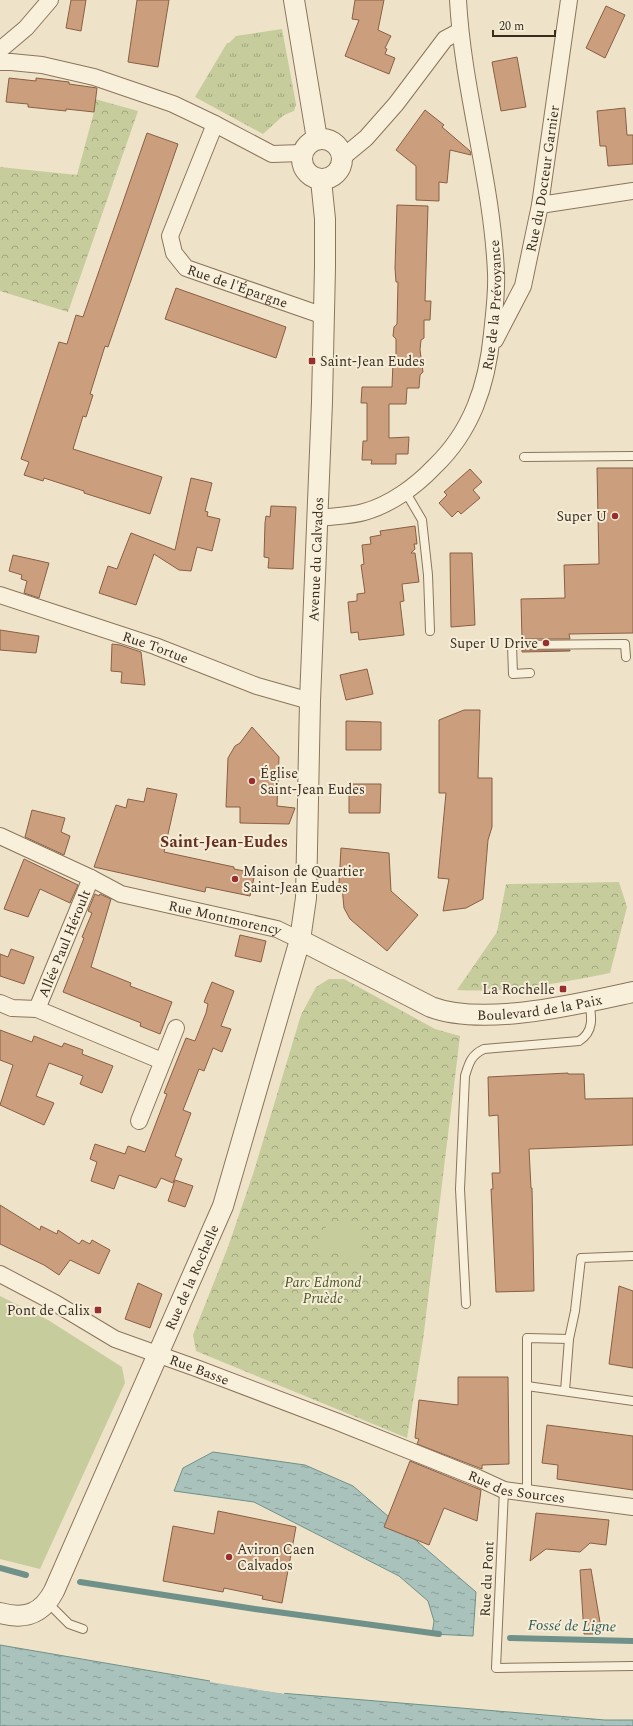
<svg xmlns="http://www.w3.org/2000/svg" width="633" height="1726" viewBox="0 0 633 1726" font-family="Spectral,serif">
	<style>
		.grass { fill: url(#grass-tufts) }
		.forest { fill: url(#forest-crowns) }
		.pitch { fill: #c6cc9b }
		.water { fill: url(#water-ripples); stroke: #6f9189 }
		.pier { fill: #eee3c8 }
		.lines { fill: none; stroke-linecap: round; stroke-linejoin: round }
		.stream { stroke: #6f9189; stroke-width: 6 }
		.building { fill: #cb9f7e; stroke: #895f43 }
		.service-casing { stroke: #8a755d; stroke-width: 10 }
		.minor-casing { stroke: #8a755d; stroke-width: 18 }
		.tertiary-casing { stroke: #8a755d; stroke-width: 22 }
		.service { stroke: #f9f0db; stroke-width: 8 }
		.minor { stroke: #f9f0db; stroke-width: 16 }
		.tertiary { stroke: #f9f0db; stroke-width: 20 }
		.poi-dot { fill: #982e2e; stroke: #f5edd7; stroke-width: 1.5 }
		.labels { text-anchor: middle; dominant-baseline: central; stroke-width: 4; stroke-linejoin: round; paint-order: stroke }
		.street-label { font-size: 14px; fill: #3a2d20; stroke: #f5edd7 }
		.poi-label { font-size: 14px; fill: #3a2d20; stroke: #f5edd7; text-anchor: start }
		.park-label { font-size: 14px; font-style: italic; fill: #4a5627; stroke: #f5edd7 }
		.water-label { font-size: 15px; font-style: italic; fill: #305a57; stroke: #f5edd7 }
		.quarter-label { font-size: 16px; font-weight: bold; fill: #662f20; stroke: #f5edd7 }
	</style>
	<defs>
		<pattern id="grass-tufts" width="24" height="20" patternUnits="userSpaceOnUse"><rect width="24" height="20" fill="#c6cc9b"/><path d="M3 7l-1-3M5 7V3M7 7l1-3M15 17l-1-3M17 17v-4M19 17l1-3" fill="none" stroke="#a2a67e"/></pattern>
		<pattern id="forest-crowns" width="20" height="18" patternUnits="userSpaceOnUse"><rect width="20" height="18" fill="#c6cc9b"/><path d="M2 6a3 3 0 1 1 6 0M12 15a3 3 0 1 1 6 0" fill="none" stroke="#a2a67e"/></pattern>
		<pattern id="water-ripples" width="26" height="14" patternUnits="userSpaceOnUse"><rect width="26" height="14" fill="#a9c2bb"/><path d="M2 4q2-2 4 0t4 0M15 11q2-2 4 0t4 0" fill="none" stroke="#8b9e98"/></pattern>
	</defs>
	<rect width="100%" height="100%" fill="#eee3c8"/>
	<polygon class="grass" points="282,29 296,104 294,111 284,115 263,134 195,97 227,43 229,43 236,36"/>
	<g class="forest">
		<polygon points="95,99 138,111 68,312 0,291 0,167 77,175 94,112"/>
		<path d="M619,882L627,907L610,973C560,983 508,993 457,990L497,932L506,884Z"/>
		<polygon points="329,979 344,979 435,1029 460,1036 423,1340 407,1438 196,1351 193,1335 228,1247 254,1171 301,1015 316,987"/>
	</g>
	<g class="pitch">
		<polygon points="328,1220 367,1232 358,1259 319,1247"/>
		<polygon points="0,1296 48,1320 122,1367 125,1383 40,1569 0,1559"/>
	</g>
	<g class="water">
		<polygon points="213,1452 305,1465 353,1486 476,1592 473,1636 432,1634 434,1621 428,1601 399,1576 254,1502 174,1491 183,1468"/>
		<polygon points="0,1645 280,1693 605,1720 633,1720 633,1726 0,1726"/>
	</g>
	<polygon class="pier" points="210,1679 285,1691 284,1694 210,1682"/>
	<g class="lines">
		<g class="stream">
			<polyline points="0,1568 26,1575"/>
			<polyline points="80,1582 255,1609 439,1634"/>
			<polyline points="510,1638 633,1641"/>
		</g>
	</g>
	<g class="building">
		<polygon points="71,0 86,0 81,31 66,28"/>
		<polygon points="137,0 169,0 158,67 128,62"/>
		<polygon points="355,0 384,0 378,30 391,36 385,48 387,49 385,54 395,58 389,74 345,56 359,20 352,19"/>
		<polygon points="606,6 625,15 605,58 586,48"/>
		<polygon points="517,57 526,107 501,111 492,62"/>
		<polygon points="9,78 36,81 36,78 69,82 69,84 97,88 94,112 66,109 66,111 28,107 28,104 6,102"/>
		<polygon points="625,108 627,135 633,135 633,164 608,166 606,146 600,146 597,111"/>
		<polygon points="425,110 444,125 442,127 470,151 471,155 450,150 447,183 439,182 439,201 416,200 416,166 396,150"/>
		<polygon points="147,133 178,144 108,347 105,346 90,394 93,395 86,417 83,416 73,449 162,477 150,514 84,493 84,491 44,478 43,481 24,475 29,462 21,459 59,342 67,344 76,315 83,317"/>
		<polygon points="397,205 428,206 425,301 431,301 430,320 424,320 424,338 421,340 420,350 423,372 420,375 419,388 407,388 406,404 389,404 389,438 409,437 408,454 396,454 396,464 371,464 372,460 362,460 363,441 367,441 367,403 361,403 362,387 392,387 393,362 396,359 396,339 393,336 394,327 397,324 398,282 396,282 395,268"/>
		<polygon points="176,288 286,327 276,358 165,319"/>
		<polygon points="597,468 633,468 633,633 569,634 570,639 522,639 521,599 565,598 564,565 599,564"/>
		<polygon points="470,469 482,482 473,490 480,498 461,514 458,511 452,517 439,503 447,495 444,492"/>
		<polygon points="191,478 212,483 205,511 208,512 207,516 220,519 212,551 197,547 191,571 179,570 154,554 136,605 99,593 108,566 117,569 131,533 175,550"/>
		<polygon points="271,506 296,507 293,569 268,568 269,558 264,557 265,523 266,516 270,517"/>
		<polygon points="415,526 417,544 414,544 415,549 411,553 415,553 419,582 402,584 404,601 400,602 404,635 359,640 358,632 351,633 348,602 357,601 357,594 365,593 361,565 364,564 362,545 371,544 370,537 381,535 380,531"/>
		<polygon points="450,553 472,553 475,625 451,627"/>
		<polygon points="13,555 49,563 39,598 24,593 27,581 21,579 22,575 9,571"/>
		<polygon points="0,630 39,636 36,653 0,650"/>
		<polygon points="112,644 120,645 141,652 145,685 121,683 122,672 111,671"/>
		<polygon points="522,650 570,650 570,651 522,652"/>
		<polygon points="367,669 373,694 346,700 340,675"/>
		<polygon points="464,710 480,710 478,778 492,778 492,827 488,840 483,899 466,908 443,911 449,879 438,878 446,793 439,793 439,720"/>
		<polygon points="346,721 381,722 381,750 346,750"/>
		<polygon points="252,727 279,757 277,806 295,808 289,824 240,823 240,807 226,807 228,758 235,746 240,743"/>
		<polygon points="349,784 381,784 380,813 349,813"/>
		<polygon points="147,788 177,794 164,852 234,867 234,869 255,873 250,896 206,887 205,892 94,867 116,805 126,808 128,799 144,802"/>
		<polygon points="32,810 65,818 61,832 70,836 64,855 25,837"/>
		<polygon points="341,848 389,853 391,891 418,915 387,951 350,919 344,908 342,887 339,883"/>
		<polygon points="24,859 78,885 70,903 40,889 28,917 4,909"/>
		<polygon points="95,894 99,896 100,894 111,899 91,967 131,983 130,986 172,1002 160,1034 140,1026 141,1023 63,992 84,938 82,937 92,913 88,911"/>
		<polygon points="240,935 266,941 261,962 235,956"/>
		<polygon points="11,949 34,957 24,984 0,976 0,954 8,957"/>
		<polygon points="212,982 234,991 221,1026 231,1029 222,1052 213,1048 204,1071 199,1069 183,1110 191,1113 175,1156 182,1159 173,1183 161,1178 156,1188 119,1175 114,1189 91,1181 97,1162 90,1159 95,1144 125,1154 128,1146 145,1152 167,1094 164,1093 186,1038 195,1041 206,1013 208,1004 204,1002"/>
		<polygon points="0,1030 32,1042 34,1036 62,1047 64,1043 83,1050 82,1054 113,1066 102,1093 80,1084 83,1076 49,1063 36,1096 54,1103 44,1125 0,1105 13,1065 0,1060"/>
		<polygon points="568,1073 568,1074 584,1074 585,1099 633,1098 633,1145 529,1149 531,1188 532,1188 534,1291 496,1292 491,1189 493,1189 492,1173 500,1173 498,1115 489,1116 488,1077"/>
		<polygon points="175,1180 193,1186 185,1207 168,1201"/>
		<polygon points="0,1205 40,1230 41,1226 57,1234 58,1230 79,1244 82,1240 90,1244 92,1240 110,1250 99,1274 70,1260 59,1275 44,1265 0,1244"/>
		<polygon points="138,1283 162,1294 150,1328 125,1319"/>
		<polygon points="619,1286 633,1291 633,1368 609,1364"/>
		<polygon points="458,1377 508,1377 509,1464 482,1465 482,1469 417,1444 419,1439 415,1438 419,1400 458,1405"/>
		<polygon points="547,1425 633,1436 633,1490 557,1479 558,1465 542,1463"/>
		<polygon points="410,1461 481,1490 477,1521 444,1508 429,1545 384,1527"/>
		<polygon points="218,1511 296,1527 282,1603 262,1599 263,1596 224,1588 223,1592 163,1581 173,1526 214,1534"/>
		<polygon points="536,1513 609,1520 606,1545 590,1543 580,1552 546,1549 530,1561"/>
		<polygon points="591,1569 602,1634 584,1634 580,1570"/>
	</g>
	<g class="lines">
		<g class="service-casing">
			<g id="service">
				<polyline points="524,457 633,456"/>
				<polyline points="405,491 422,520 428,575 430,631"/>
				<polyline points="530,673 513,674 512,645 625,644 626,657"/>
				<path d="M466,1304L460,1189L465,1076C469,1063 471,1055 484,1049L579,1041C594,1032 592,1017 589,1002"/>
				<polyline points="527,1386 633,1401"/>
				<polyline points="565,1391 569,1339"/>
				<polyline points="504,1490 496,1668 633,1666"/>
				<polyline points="527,1493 527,1338 569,1339 575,1311 581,1258 633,1256"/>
				<polyline points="48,1603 69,1624 83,1629"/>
			</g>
		</g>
		<g class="minor-casing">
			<g id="minor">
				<polyline points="0,50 26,28 50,0"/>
				<polyline points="0,62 11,62 42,65 94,77 173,104 215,124 272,154 302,153"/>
				<path id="s1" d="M215,124L170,236L174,253L186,268L324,316"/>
				<polyline points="343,157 366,138 396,104 445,39 460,31"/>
				<polyline points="540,205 633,191"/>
				<path id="s2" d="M495,340L523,286L540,205L569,0"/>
				<path id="s3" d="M318,518C333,516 350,516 364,512C390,505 416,486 434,467C472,431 487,385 492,334C494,314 497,293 496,273C492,180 463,92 458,0"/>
				<path id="s4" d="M0,595L155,646L257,686L310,701"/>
				<path id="s5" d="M0,836L91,878L121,894L277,929L300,940"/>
				<polyline points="0,1003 12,1008 37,1009 162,1061"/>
				<path id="s6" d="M37,1009L91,878"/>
				<polyline points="139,1121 176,1028"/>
				<path id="s7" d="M0,1274L55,1303L115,1339L196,1368L338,1422L478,1478L504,1490L633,1507"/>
			</g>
		</g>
		<g class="tertiary-casing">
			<g id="tertiary">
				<polyline points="294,0 317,139"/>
				<circle cx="322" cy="159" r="20"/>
				<path id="s8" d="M300,940L431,1007C484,1027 578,1004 633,992"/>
				<path id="s9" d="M0,1613C25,1620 42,1614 54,1591L223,1206L300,940L306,898L310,701L322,402L325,267V219L321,180"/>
			</g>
		</g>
		<use href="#service" class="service"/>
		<use href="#minor" class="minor"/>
		<use href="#tertiary" class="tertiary"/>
	</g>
	<g class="poi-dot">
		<rect x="308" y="357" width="8" height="8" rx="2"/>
		<circle cx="615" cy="516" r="4"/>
		<circle cx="546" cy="643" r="4"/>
		<circle cx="252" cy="781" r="4"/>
		<circle cx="235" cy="879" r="4"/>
		<rect x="559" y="985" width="8" height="8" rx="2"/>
		<rect x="94" y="1306" width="8" height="8" rx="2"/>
		<circle cx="229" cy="1557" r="4"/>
	</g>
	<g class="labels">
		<g class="street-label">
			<text stroke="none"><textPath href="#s2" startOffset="170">Rue du Docteur Garnier</textPath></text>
			<text stroke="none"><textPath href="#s1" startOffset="212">Rue de l'Épargne</textPath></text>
			<text stroke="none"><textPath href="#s3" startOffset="308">Rue de la Prévoyance</textPath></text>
			<text stroke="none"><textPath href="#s9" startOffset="1143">Avenue du Calvados</textPath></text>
			<text stroke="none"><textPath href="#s4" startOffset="164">Rue Tortue</textPath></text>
			<text stroke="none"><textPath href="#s5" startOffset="241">Rue Montmorency</textPath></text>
			<text stroke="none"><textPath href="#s6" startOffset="71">Allée Paul Héroult</textPath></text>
			<text stroke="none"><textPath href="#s8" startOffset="257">Boulevard de la Paix</textPath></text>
			<text stroke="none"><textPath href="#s9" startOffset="407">Rue de la Rochelle</textPath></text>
			<text stroke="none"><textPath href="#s7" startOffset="222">Rue Basse</textPath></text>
			<text stroke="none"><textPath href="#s7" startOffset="561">Rue des Sources</textPath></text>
			<text transform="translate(487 1579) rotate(-87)">Rue du Pont</text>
		</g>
		<g class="poi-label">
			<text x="320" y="361">Saint-Jean Eudes</text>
			<text x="607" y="516" text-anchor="end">Super U</text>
			<text x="538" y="643" text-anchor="end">Super U Drive</text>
			<text x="260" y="773">Église<tspan x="260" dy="16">Saint-Jean Eudes</tspan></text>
			<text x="243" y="871">Maison de Quartier<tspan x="243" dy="16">Saint-Jean Eudes</tspan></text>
			<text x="555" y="989" text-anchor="end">La Rochelle</text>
			<text x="90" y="1310" text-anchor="end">Pont de Calix</text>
			<text x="237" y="1549">Aviron Caen<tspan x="237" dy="16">Calvados</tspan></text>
		</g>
		<g class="park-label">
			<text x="323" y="1282">Parc Edmond<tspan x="323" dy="16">Pruède</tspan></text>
		</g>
		<g class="water-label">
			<text transform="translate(572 1626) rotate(1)">Fossé de Ligne</text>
		</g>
		<g class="quarter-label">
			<text x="224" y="842">Saint-Jean-Eudes</text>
		</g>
	</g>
	<path d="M493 30v6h62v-6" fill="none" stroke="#3a2d20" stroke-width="2"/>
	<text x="499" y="30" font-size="12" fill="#3a2d20" stroke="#f5edd7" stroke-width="3" paint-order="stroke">20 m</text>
</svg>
